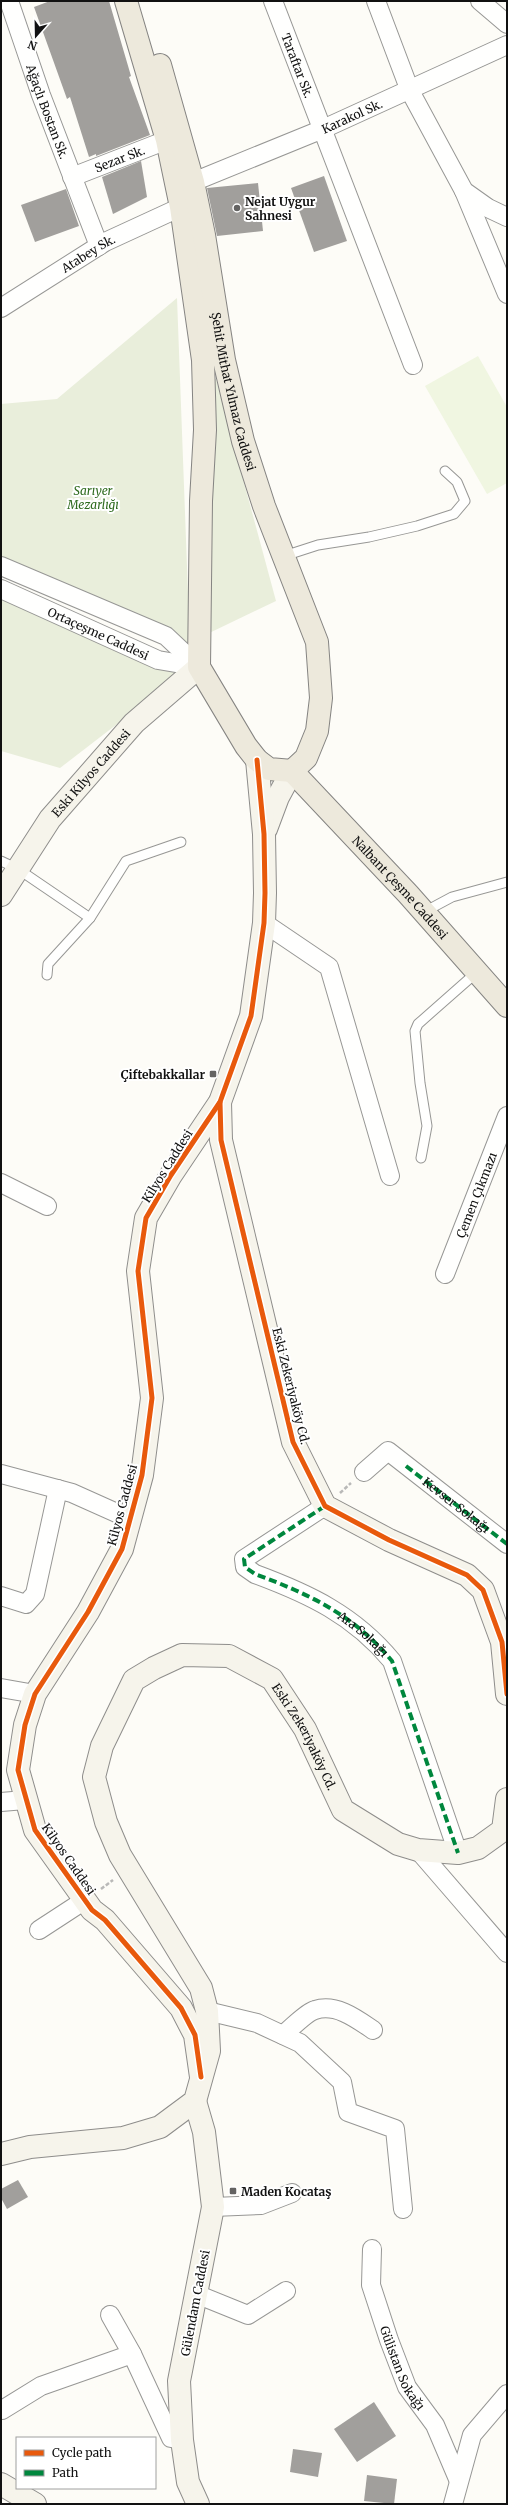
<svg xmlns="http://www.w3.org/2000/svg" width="508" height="2505" viewBox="0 0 508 2505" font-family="Merriweather,serif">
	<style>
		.cemetery { fill: #e9eedb }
		.pitch { fill: #f0f6e1 }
		.building { fill: #a19f9c }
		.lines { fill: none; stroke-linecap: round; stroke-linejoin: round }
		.lane-casing { stroke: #979795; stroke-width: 11 }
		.street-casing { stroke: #979795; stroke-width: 20 }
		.secondary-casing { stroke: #8e8d8b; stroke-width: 24 }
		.primary-casing { stroke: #858482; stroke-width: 24 }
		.path { stroke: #b9b9b8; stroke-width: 2.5; stroke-dasharray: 4 2; stroke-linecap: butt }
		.lane { stroke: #fffffe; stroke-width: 9 }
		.street { stroke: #fffffe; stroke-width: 18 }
		.secondary { stroke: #f6f4eb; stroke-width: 22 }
		.primary { stroke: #ede9dc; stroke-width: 22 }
		.quiet { stroke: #00873e; stroke-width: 4; stroke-dasharray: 8 4; stroke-linecap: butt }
		.cycleway-casing { stroke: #fff; stroke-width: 8 }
		.cycleway { stroke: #e8590c; stroke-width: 5 }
		.poi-dot { fill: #646362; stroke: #fff; stroke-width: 1.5 }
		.labels { text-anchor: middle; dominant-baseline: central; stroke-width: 4; stroke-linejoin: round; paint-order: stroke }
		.street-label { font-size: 12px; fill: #111; stroke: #fff }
		.poi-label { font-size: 12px; font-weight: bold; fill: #111; stroke: #fff; text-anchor: start }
		.park-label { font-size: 12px; font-style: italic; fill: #2f6b1f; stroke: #fff }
	</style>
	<rect width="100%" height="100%" fill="#fdfcf7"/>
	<g class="cemetery">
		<polygon points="177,298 190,647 1,559 1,404 57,399"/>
		<polygon points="198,378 216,379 276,601 203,636"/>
		<polygon points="1,596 186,671 60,768 1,751"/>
	</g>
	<polygon class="pitch" points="478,356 507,407 507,483 487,494 425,386"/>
	<g class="building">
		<polygon points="50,1 109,1 131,76 129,77 150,135 96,156 96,154 89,157 70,97 67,99 34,7"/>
		<polygon points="141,161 147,197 113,214 102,177"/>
		<polygon points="324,176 347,241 314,252 291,188"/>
		<polygon points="258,183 263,231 217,236 207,188"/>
		<polygon points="66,189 79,226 35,242 21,205"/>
		<polygon points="18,2180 28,2197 7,2209 1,2198 1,2189"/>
		<polygon points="374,2402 396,2436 357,2462 334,2429"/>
		<polygon points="293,2449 322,2453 318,2477 290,2472"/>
		<polygon points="367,2475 397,2479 394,2504 364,2501"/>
	</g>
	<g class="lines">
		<g class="lane-casing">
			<g id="lane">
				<polyline points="284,556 318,545 369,537 417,526 454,514 465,501 457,482 445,471"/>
				<polyline points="1,861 18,869 90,918"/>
				<polyline points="424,912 452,897 507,882"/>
				<polyline points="47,975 48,964 90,918 126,861 181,842"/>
				<polyline points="421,1158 427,1126 420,1083 415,1031 418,1024 477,972"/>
			</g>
		</g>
		<g class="street-casing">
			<g id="street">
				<path id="s1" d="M9,1L41,95L99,246"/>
				<path id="s2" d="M273,1L413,365"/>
				<polyline points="376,1 410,91 464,191 488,208 507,217"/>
				<polyline points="480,1 507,24"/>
				<path id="s3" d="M72,177L167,140"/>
				<path id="s4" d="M193,182L323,129L507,45"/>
				<polyline points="464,191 507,294"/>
				<path id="s5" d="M1,308L105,242L181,207"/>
				<polyline points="1,566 166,636 199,667"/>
				<path id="s6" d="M1,589L158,660L199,667"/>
				<polyline points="264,923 329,967 390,1176"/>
				<polyline points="1,1183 47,1206"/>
				<path id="s7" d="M445,1274L507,1116"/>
				<path id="s8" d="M364,1472L388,1451L507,1544"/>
				<polyline points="1,1474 72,1493 130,1519"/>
				<path d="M325,1506L244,1559L245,1567L255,1574C309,1594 354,1615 392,1661L458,1853"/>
				<polyline points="1,1596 26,1604 35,1594 58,1489"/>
				<polyline points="1,1688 35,1694"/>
				<polyline points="1,1802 25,1800"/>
				<polyline points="418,1850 507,1953"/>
				<polyline points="39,1930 85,1900"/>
				<polyline points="207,2011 257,2023 300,2043 342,2082 348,2112 395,2129 403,2209"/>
				<path d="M283,2035C290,2029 307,2012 315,2010C336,2003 357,2019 373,2030"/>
				<polyline points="213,2207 261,2205 292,2193"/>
				<path id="s9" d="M372,2249L371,2285L389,2340L407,2387L435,2425L458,2479"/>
				<polyline points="196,2294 248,2315 286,2291"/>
				<polyline points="110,2315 132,2354 171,2438 182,2440"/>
				<polyline points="2,2410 41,2386 132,2354"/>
				<polyline points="453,2504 472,2435 507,2394"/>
			</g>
		</g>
		<g class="secondary-casing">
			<g id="secondary">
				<polyline points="266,829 278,797 292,771"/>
				<path id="s10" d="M1,895L50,819L134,723L199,667"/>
				<polyline points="220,1102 221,1140 293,1442 325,1506 389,1540 467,1575 483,1590 502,1642 507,1694"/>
				<polyline points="201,2077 195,2035 181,2008 105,1920 92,1910 35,1830 18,1770 25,1725 35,1694 88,1612 122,1549 142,1475 152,1398 138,1271 146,1218 171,1175 220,1102 251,1016 264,923 265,893 264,834 257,760"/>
				<polyline points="195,2101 204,2132 213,2207 179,2381 182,2440 188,2482 198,2504"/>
				<path id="s11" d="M1,2154L30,2147L123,2138L160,2127L195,2101L209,2051L207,2011L201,1988L120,1855L106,1822L94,1777L102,1746L134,1680L154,1668L182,1655L229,1656L272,1679L305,1729L343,1810L398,1844L418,1850L458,1853L478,1848L503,1830L507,1799"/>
				<polyline points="1,2484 35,2504"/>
			</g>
		</g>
		<g class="primary-casing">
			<g id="primary">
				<polyline points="126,1 167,140 181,207 203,360 205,430 201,501 199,667 246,746 257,760 269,769 292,771"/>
				<path id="s12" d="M160,65L193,182L204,235L224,360L243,441L264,506L317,642L321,698L317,731L306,758L292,771"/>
				<path id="s13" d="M292,771L408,894L507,1006"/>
			</g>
		</g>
		<g class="path">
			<polyline points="340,1493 351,1483"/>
			<polyline points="101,1889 113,1880"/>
		</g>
		<use href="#lane" class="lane"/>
		<use href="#street" class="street"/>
		<use href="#secondary" class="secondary"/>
		<use href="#primary" class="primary"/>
		<g class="quiet">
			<polyline points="406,1466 507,1544"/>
			<path id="s14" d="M325,1506L244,1559L245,1567L255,1574C309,1594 354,1615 392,1661L458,1853"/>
		</g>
		<g class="cycleway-casing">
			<g id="cycleway">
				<polyline points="220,1102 221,1140 293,1442 325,1506 389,1540 467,1575 483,1590 502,1642 507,1694"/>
				<polyline points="201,2077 195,2035 181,2008 105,1920 92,1910 35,1830 18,1770 25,1725 35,1694 88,1612 122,1549 142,1475 152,1398 138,1271 146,1218 171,1175 220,1102 251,1016 264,923 265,893 264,834 257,760"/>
			</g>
		</g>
		<use href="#cycleway" class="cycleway"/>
	</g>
	<g class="poi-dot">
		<circle cx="237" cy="208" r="4"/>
		<rect x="209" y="1070" width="8" height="8" rx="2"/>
		<rect x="229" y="2187" width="8" height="8" rx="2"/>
	</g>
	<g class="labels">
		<g class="street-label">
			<text stroke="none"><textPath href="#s2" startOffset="69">Taraftar Sk.</textPath></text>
			<text stroke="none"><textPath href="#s1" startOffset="117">Ağaçlı Bostan Sk.</textPath></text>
			<text stroke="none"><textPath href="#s4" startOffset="172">Karakol Sk.</textPath></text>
			<text stroke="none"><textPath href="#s3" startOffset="51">Sezar Sk.</textPath></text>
			<text stroke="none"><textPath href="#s5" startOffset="103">Atabey Sk.</textPath></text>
			<text stroke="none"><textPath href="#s12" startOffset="335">Şehit Mithat Yılmaz Caddesi</textPath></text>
			<text stroke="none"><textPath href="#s6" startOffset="107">Ortaçeşme Caddesi</textPath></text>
			<text stroke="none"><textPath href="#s10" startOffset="152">Eski Kilyos Caddesi</textPath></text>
			<text stroke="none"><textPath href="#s13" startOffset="159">Nalbant Çeşme Caddesi</textPath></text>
			<text transform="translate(167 1166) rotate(-58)">Kilyos Caddesi</text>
			<text stroke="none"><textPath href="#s7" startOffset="85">Çemen Çıkmazı</textPath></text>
			<text transform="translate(291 1386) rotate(76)">Eski Zekeriyaköy Cd.</text>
			<text transform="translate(122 1505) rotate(-75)">Kilyos Caddesi</text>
			<text stroke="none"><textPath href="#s8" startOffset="119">Kevser Sokağı</textPath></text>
			<text stroke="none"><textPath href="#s14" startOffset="242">Ara Sokağı</textPath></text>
			<text stroke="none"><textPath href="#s11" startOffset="881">Eski Zekeriyaköy Cd.</textPath></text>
			<text transform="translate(69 1859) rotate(55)">Kilyos Caddesi</text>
			<text transform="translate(195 2303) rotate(-79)">Gülendam Caddesi</text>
			<text stroke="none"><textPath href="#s9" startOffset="125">Gülistan Sokağı</textPath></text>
		</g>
		<g class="poi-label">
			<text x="245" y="201">Nejat Uygur<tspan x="245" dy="14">Sahnesi</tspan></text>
			<text x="205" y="1074" text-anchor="end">Çiftebakkallar</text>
			<text x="241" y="2191">Maden Kocataş</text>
		</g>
		<g class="park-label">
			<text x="93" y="490">Sarıyer<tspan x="93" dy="14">Mezarlığı</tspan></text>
		</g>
	</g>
	<rect width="508" height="2505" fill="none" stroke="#111111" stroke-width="4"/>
	<rect x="16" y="2437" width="140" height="52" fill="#ffffff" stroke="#a0a0a0"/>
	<rect x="24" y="2450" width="20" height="6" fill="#e8590c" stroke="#a0a0a0"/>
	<text x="52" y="2457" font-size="12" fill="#111111">Cycle path</text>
	<rect x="24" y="2470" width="20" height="6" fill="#00873e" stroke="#a0a0a0"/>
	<text x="52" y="2477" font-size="12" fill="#111111">Path</text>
	<g transform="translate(36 36) rotate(200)" stroke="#ffffff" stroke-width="3" paint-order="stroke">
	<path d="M0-3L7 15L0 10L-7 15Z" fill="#111111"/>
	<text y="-6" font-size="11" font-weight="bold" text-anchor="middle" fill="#111111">N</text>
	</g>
</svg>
